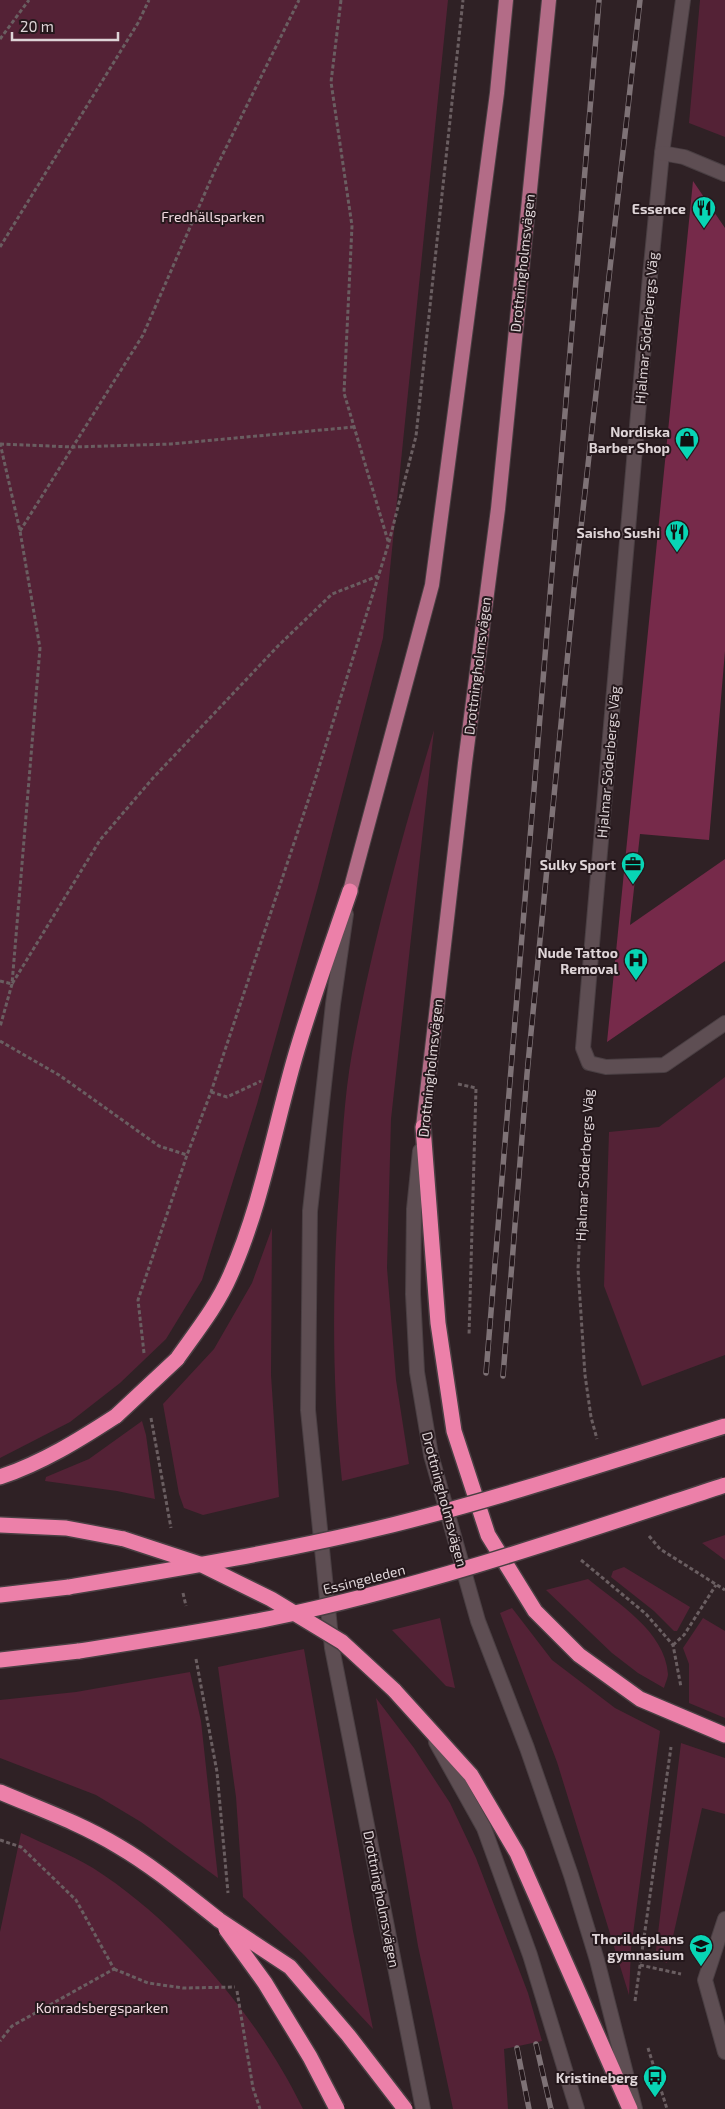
<svg xmlns="http://www.w3.org/2000/svg" width="725" height="2109" viewBox="0 0 725 2109" font-family="'Exo 2',sans-serif">
	<style>
		.green { fill: #542236 }
		.building { fill: #762a4a }
		.lines { fill: none; stroke-linecap: round; stroke-linejoin: round }
		.service-casing { stroke: #4a3f43; stroke-width: 16 }
		.minor-casing { stroke: #4a3f43; stroke-width: 16 }
		.secondary-casing { stroke: #4a3f43; stroke-width: 16 }
		.primary-casing { stroke: #4a3f43; stroke-width: 16 }
		.motorway-casing { stroke: #4a3f43; stroke-width: 18 }
		.path { stroke: #6a5e61; stroke-width: 3; stroke-dasharray: 4 2.5; stroke-linecap: butt }
		.service { stroke: #5e4e53; stroke-width: 14 }
		.minor { stroke: #5e4e53; stroke-width: 14 }
		.secondary { stroke: #5e4e53; stroke-width: 14 }
		.primary { stroke: #b36c87; stroke-width: 14 }
		.motorway { stroke: #ec80a9; stroke-width: 15 }
		.rail-casing { stroke: #7e7276; stroke-width: 5.5 }
		.rail { stroke: #25181c; stroke-width: 4; stroke-dasharray: 11; stroke-linecap: butt }
		.motorway-bridge-casing { stroke: #4a3f43; stroke-width: 18; stroke-linecap: butt }
		.motorway-bridge { stroke: #ec80a9; stroke-width: 15 }
		.labels { text-anchor: middle; dominant-baseline: central; stroke-width: 4; stroke-linejoin: round; paint-order: stroke }
		.poi-label { font-size: 14px; font-weight: bold; fill: #ded4d7; stroke: #25181c; text-anchor: end }
		.park-label { font-size: 14px; fill: #f2dae1; stroke: #25181c }
		.street-label { font-size: 14px; fill: #ded4d7; stroke: #25181c }
	</style>
	<rect width="100%" height="100%" fill="#2f2125"/>
	<g class="green">
		<polygon points="0,0 448,0 383,638 318,887 257,1104 202,1280 166,1339 120,1383 70,1422 0,1458"/>
		<polygon points="700,0 725,0 725,137 689,123"/>
		<path d="M434,730L391,1119L387,1268L396,1380L409,1464L342,1481C332,1385 332,1288 339,1191C342,1145 344,1098 352,1053C372,944 402,836 434,730Z"/>
		<polygon points="725,1077 725,1355 642,1386 604,1286 609,1132 659,1127"/>
		<polygon points="272,1228 271,1375 279,1497 203,1515 184,1508 179,1494 163,1404 214,1349 252,1283"/>
		<polygon points="142,1421 146,1435 155,1499 117,1491 45,1481 46,1477 89,1459"/>
		<polygon points="725,1535 725,1560 702,1543"/>
		<polygon points="624,1567 690,1607 677,1631 674,1631 654,1611 611,1577 613,1571"/>
		<path d="M588,1579C617,1603 665,1631 668,1674C668,1678 665,1684 664,1688L638,1673L612,1653L546,1590Z"/>
		<polygon points="512,1608 552,1660 615,1708 660,1731 631,1949 629,1995 557,1762 500,1613"/>
		<polygon points="440,1618 455,1688 446,1686 392,1630"/>
		<polygon points="703,1618 725,1631 725,1718 689,1703 689,1664 683,1648"/>
		<polygon points="304,1649 353,1931 373,2029 304,1955 243,1897 236,1797 218,1667"/>
		<polygon points="190,1672 201,1721 218,1878 141,1822 96,1795 0,1758 0,1700 76,1692"/>
		<polygon points="376,1698 414,1748 450,1803 476,1858 528,1993 542,2041 504,2049 508,2109 453,2109 418,1946"/>
		<polygon points="681,1743 725,1758 725,1814 702,1808 667,1963 655,1958"/>
		<path d="M21,1833C44,1844 70,1854 93,1868C178,1922 259,2018 303,2109H0V1932Z"/>
	</g>
	<polygon class="building" points="693,181 725,228 725,651 709,840 640,834 630,925 725,859 725,961 607,1042"/>
	<g class="lines">
		<g class="service-casing">
			<polyline id="service" points="725,1919 705,1980 725,2052"/>
		</g>
		<g class="minor-casing">
			<g id="minor">
				<polyline points="683,0 662,153 650,276 583,1048 589,1063 606,1067 664,1065 725,1023"/>
				<polyline points="662,153 684,157 725,174"/>
			</g>
		</g>
		<g class="secondary-casing">
			<g id="secondary">
				<polyline points="346,914 333,1004 310,1211 308,1410 332,1648 423,2109"/>
				<polyline points="420,1151 414,1209 413,1294 417,1372 431,1455 478,1621 527,1748 571,1875 597,1960 635,2109"/>
				<polyline points="436,1742 484,1828 530,1955 577,2109"/>
			</g>
		</g>
		<g class="primary-casing">
			<g id="primary">
				<polyline points="350,891 432,585 497,93 506,0"/>
				<polyline points="423,1127 465,763 498,509 549,0"/>
			</g>
		</g>
		<g class="motorway-casing">
			<g id="motorway">
				<polyline points="423,1127 438,1323 454,1431 488,1535 535,1611 579,1655 640,1699 725,1735"/>
				<path d="M177,1359C196,1332 217,1306 230,1276C261,1207 274,1130 295,1057C311,1002 331,947 350,891"/>
				<path d="M0,1477C42,1463 79,1440 116,1416"/>
				<polyline points="0,1525 66,1528 124,1539"/>
				<polyline points="0,1595 69,1587"/>
				<polyline points="0,1660 79,1651"/>
				<polyline points="394,1690 471,1775 517,1853 630,2109"/>
				<path d="M0,1792C40,1809 80,1823 118,1846C154,1867 186,1894 219,1920"/>
			</g>
		</g>
		<g class="path">
			<polyline points="341,0 331,82 352,226 344,393 388,541"/>
			<polyline points="0,39 29,0"/>
			<polyline points="0,247 138,23 149,0"/>
			<polyline points="0,443 20,531 40,648 12,984 0,1027"/>
			<polyline points="0,444 73,447 171,444 354,427"/>
			<polyline points="20,531 143,335 215,170 299,0"/>
			<polyline points="0,981 12,984 100,840 153,778 278,646 332,594 378,576"/>
			<polyline points="0,1041 59,1075 159,1146 187,1155"/>
			<polyline points="458,1084 476,1088 469,1336"/>
			<polyline points="587,1089 578,1269 585,1375 591,1417 597,1439"/>
			<polyline points="211,1092 227,1097 261,1081"/>
			<polyline points="144,1353 138,1300 187,1155 211,1092 315,780 389,542 416,436 463,0"/>
			<polyline points="151,1418 171,1528"/>
			<polyline points="649,1536 660,1549 725,1590"/>
			<polyline points="581,1560 646,1614 673,1645 681,1687"/>
			<polyline points="183,1593 186,1606"/>
			<polyline points="673,1645 684,1635 716,1585"/>
			<polyline points="196,1659 217,1772 228,1893"/>
			<polyline points="0,1840 21,1847 76,1900 114,1969 12,2026 0,2041"/>
			<polyline points="640,1965 681,1974"/>
			<polyline points="114,1969 148,1983 183,1988 235,1987"/>
			<polyline points="237,1991 253,2088 260,2109"/>
			<polyline points="635,2001 671,1747"/>
			<polyline points="648,2048 667,2109"/>
		</g>
		<use href="#service" class="service"/>
		<use href="#minor" class="minor"/>
		<use href="#secondary" class="secondary"/>
		<use href="#primary" class="primary"/>
		<use href="#motorway" class="motorway"/>
		<g class="rail-casing">
			<g id="rail">
				<polyline points="486,1373 599,0"/>
				<polyline points="503,1376 527,1074 574,590 640,0"/>
				<polyline points="536,2044 551,2109"/>
				<polyline points="517,2048 529,2109"/>
			</g>
		</g>
		<use href="#rail" class="rail"/>
		<g class="motorway-bridge-casing">
			<g id="motorway-bridge">
				<polyline points="116,1416 177,1359"/>
				<polyline points="124,1539 200,1564 271,1599 342,1642 394,1690"/>
				<path d="M69,1587C177,1569 286,1551 392,1525C504,1497 615,1460 725,1426"/>
				<path d="M79,1651C143,1641 208,1631 272,1618C426,1586 576,1534 725,1485"/>
				<polyline points="219,1920 290,1967 348,2035 405,2109"/>
				<polyline points="226,1929 265,1983 310,2057 337,2109"/>
			</g>
		</g>
		<use href="#motorway-bridge" class="motorway-bridge"/>
	</g>
	<defs>
		<g id="restaurant-pin" transform="scale(1.25)"><path d="M0 17L-7.5 6A9.5 9.5 0 1 1 7.5 6Z" fill="#08d5b5" stroke="#25181c"/><path d="M-5-6h1v4h1v-4h1v4h1v-4h1v5L-1.5 .5V6h-2V.5L-5-1ZM5-6V6H3V1.5H1.5Q1.5-4 5-6Z" fill="#111"/></g>
		<g id="shop-pin" transform="scale(1.25)"><path d="M0 17L-7.5 6A9.5 9.5 0 1 1 7.5 6Z" fill="#08d5b5" stroke="#25181c"/><path d="M-5-2.5h2.3a2.7 3.5 0 0 1 5.4 0H5L5.5 6h-11ZM-1.5-2.5h3a1.5 2.3 0 0 0-3 0Z" fill="#111"/></g>
		<g id="office-pin" transform="scale(1.25)"><path d="M0 17L-7.5 6A9.5 9.5 0 1 1 7.5 6Z" fill="#08d5b5" stroke="#25181c"/><path d="M-6-3h4V-5.5h4V-3h4V5H-6ZM-1-4.5V-3h2v-1.5ZM-6 0V1H6V0Z" fill="#111"/></g>
		<g id="hospital-pin" transform="scale(1.25)"><path d="M0 17L-7.5 6A9.5 9.5 0 1 1 7.5 6Z" fill="#08d5b5" stroke="#25181c"/><path d="M-5-5h3v3.5h4V-5h3V5h-3V1.5h-4V5h-3Z" fill="#111"/></g>
		<g id="school-pin" transform="scale(1.25)"><path d="M0 17L-7.5 6A9.5 9.5 0 1 1 7.5 6Z" fill="#08d5b5" stroke="#25181c"/><path d="M0-5L7-2L0 1L-7-2ZM-4 1L0 2.5L4 1V4Q0 6-4 4Z" fill="#111"/></g>
		<g id="bus-pin" transform="scale(1.25)"><path d="M0 17L-7.5 6A9.5 9.5 0 1 1 7.5 6Z" fill="#08d5b5" stroke="#25181c"/><path d="M-5-6H5V4H4V6H2V4H-2V6H-4V4H-5ZM-3.5-4V0h7V-4ZM-3.5 1.2v1.5H-2V1.2ZM2 1.2v1.5H3.5V1.2Z" fill="#111"/></g>
	</defs>
	<g fill-rule="evenodd">
		<use href="#restaurant-pin" x="704" y="208"/>
		<use href="#shop-pin" x="687" y="439"/>
		<use href="#restaurant-pin" x="677" y="532"/>
		<use href="#office-pin" x="633" y="864"/>
		<use href="#hospital-pin" x="636" y="960"/>
		<use href="#school-pin" x="701" y="1946"/>
		<use href="#bus-pin" x="655" y="2077"/>
	</g>
	<g class="labels">
		<g class="poi-label">
			<text x="686" y="208">Essence</text>
			<text x="670" y="431">Nordiska<tspan x="670" dy="16">Barber Shop</tspan></text>
			<text x="660" y="532">Saisho Sushi</text>
			<text x="616" y="864">Sulky Sport</text>
			<text x="618" y="952">Nude Tattoo<tspan x="618" dy="16">Removal</tspan></text>
			<text x="684" y="1938">Thorildsplans<tspan x="684" dy="16">gymnasium</tspan></text>
			<text x="638" y="2077">Kristineberg</text>
		</g>
		<g class="park-label">
			<text x="213" y="216">Fredhällsparken</text>
			<text x="102" y="2007">Konradsbergsparken</text>
		</g>
		<g class="street-label">
			<text transform="translate(522 263) rotate(-84)">Drottningholmsvägen</text>
			<text transform="translate(646 328) rotate(-85)">Hjalmar Söderbergs Väg</text>
			<text transform="translate(477 666) rotate(-83)">Drottningholmsvägen</text>
			<text transform="translate(608 762) rotate(-85)">Hjalmar Söderbergs Väg</text>
			<text transform="translate(430 1068) rotate(-84)">Drottningholmsvägen</text>
			<text transform="translate(584 1165) rotate(-87)">Hjalmar Söderbergs Väg</text>
			<text transform="translate(445 1499) rotate(75)">Drottningholmsvägen</text>
			<text transform="translate(364 1579) rotate(-14)">Essingeleden</text>
			<text transform="translate(382 1899) rotate(79)">Drottningholmsvägen</text>
		</g>
	</g>
	<path d="M12 32v8h106v-8" fill="none" stroke="#ded4d7" stroke-width="2.5"/>
	<text x="20" y="32" font-size="15" fill="#ded4d7" stroke="#25181c" stroke-width="4" paint-order="stroke">20 m</text>
</svg>
